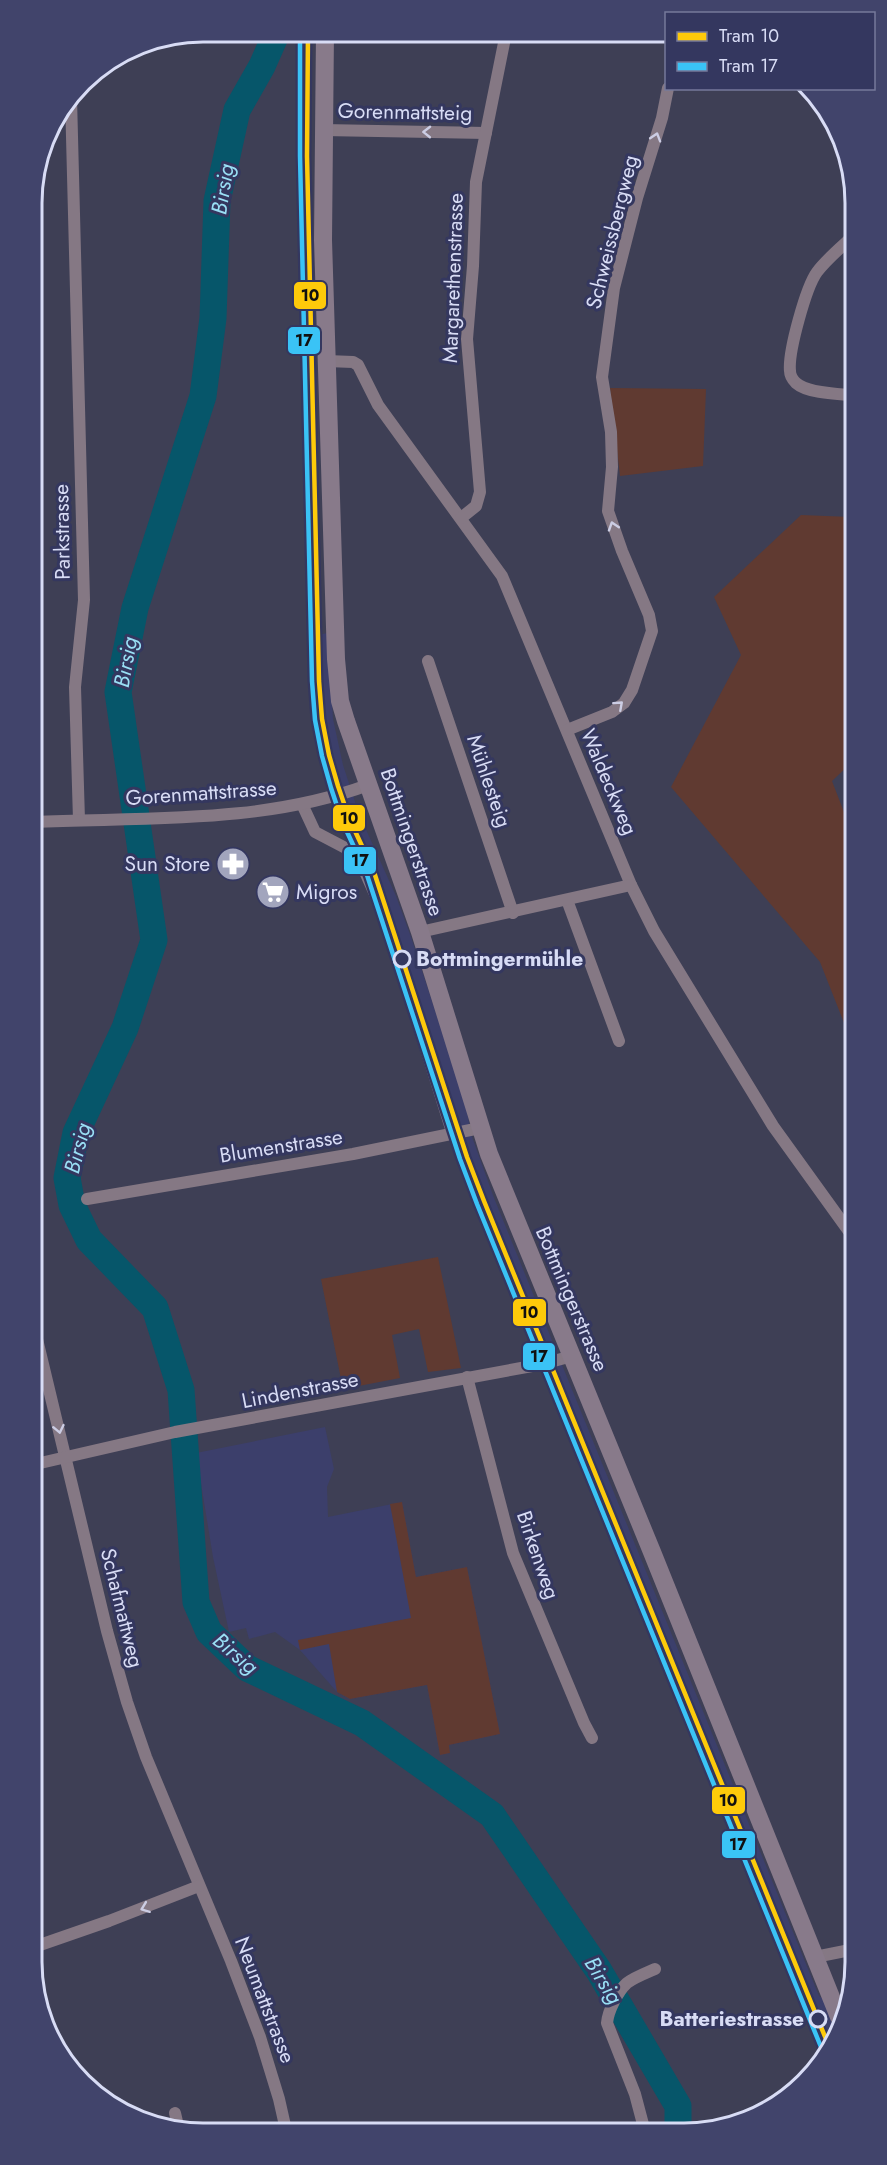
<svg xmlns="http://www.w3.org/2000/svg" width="887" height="2165" viewBox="0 0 887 2165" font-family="Jost,sans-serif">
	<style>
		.built { fill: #3c3f6b }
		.green { fill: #603a31 }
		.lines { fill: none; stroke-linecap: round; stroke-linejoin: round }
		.river { stroke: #06566a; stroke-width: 27 }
		.minor { stroke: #857884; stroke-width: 12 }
		.secondary { stroke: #887a8a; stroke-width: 18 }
		.tram-1-casing { stroke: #34375f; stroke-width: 9 }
		.tram-2-casing { stroke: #34375f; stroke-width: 9 }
		.tram-1 { stroke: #feca0a; stroke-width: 4.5 }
		.tram-2 { stroke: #3ac3f6; stroke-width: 4.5 }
		.oneway { stroke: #cccde4 }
		.stop-dot { fill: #34375f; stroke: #d8dcf5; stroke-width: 3 }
		.labels { text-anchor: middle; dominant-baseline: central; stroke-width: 6; stroke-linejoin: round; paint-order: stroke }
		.street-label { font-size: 21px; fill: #d8dcf5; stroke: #34375f }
		.poi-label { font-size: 21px; fill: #d8dcf5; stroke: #34375f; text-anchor: end }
		.stop-label { font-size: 21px; font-weight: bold; fill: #d8dcf5; stroke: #34375f; text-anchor: start }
		.water-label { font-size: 22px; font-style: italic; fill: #99dff5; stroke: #34375f }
		.rim { fill: none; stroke: #d8dcf5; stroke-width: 3 }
		.line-badge { stroke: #34375f; stroke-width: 2 }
		.pale-badge-label { font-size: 16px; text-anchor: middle; font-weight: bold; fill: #111 }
	</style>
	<rect width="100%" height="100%" fill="#3e3f55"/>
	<g class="built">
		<polygon points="328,633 333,719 343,765 359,814 396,896 411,937 466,1105 471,1134 494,1198 819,1996 827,2002 836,2025 824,2055 806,2010 807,2000 469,1168 371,874 341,805 325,758 319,722 316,681 317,635"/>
		<polygon points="325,1427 334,1469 327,1487 328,1517 402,1502 416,1577 467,1567 500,1734 449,1745 450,1753 440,1755 427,1685 350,1699 337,1692 300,1650 275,1632 249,1639 246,1628 229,1632 213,1557 196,1453"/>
	</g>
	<g class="green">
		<polygon points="610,388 706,389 703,466 620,476"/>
		<polygon points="801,515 851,517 852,762 832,781 852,833 852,1043 820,962 671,787 741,655 714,597"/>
		<polygon points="438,1257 461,1368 428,1372 419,1329 392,1335 400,1378 343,1389 321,1279"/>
		<polygon points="402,1502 416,1577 467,1567 500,1734 449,1745 450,1753 440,1755 427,1685 350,1699 337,1692 329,1644 300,1650 298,1640 411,1618 390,1504"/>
		<polygon points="854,1566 854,1685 844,1685 845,1567"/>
	</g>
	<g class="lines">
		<polyline class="river" points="277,32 262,66 237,110 217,201 213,318 203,396 135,608 118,692 154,940 125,1028 76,1133 67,1178 72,1205 89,1240 155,1308 181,1390 196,1602 209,1632 247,1668 362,1723 492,1815 599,1971 678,2106 678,2128"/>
		<g class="minor">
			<polyline points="71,98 84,600 75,687 79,820"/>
			<polyline points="323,130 486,133"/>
			<path d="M850,239C839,249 826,260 817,272C806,287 788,352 790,371C790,375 793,380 796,383C807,393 836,394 850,395"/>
			<polyline points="327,361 353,362 358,365 378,405 502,576 631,885 654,931 773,1126 853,1237"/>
			<polyline points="461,518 476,506 480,492 467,339 473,266 476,182 506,33"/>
			<polyline points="428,661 513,913"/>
			<polyline points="567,730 612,712 624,703 632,690 652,631 649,615 622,551 608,511 612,467 611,432 602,377 614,288 637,198 662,118 668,88"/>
			<polyline points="302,804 315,832 357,854 383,912 453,1135"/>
			<path d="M34,822C145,817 262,824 368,785"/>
			<polyline points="567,900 619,1041"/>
			<polyline points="420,932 631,885"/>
			<polyline points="87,1199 353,1154 480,1128"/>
			<polyline points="35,1331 107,1631 127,1702 146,1757 231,1961 260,2037 279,2099 286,2130"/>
			<polyline points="467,1377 513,1553 584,1723 592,1738"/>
			<polyline points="36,1464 175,1432 543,1364 572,1356"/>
			<polyline points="37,1946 109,1921 199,1886"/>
			<polyline points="815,1957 855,1949"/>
			<polyline points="175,2113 179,2130"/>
			<path d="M644,2128L635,2094L607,2023C608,2011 618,1991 627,1983C635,1977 646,1973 655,1969"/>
		</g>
		<polyline class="secondary" points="325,32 323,240 336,659 340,701 346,721 420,932 489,1154 652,1552 839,2017"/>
		<g class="tram-1-casing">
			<polyline id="tram-1" points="308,32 307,156 319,681 322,719 329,755 338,786 349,818 374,872 467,1157 484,1201 828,2044"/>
		</g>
		<g class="tram-2-casing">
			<polyline id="tram-2" points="300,32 300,156 312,681 315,720 322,756 331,788 342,821 367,875 460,1159 477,1204 821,2047"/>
		</g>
		<use href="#tram-1" class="tram-1"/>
		<use href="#tram-2" class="tram-2"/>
	</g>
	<defs><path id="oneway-chevron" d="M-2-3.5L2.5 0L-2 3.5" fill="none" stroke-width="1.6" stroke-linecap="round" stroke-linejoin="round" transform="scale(1.5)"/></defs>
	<g class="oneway">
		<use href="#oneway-chevron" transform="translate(427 132) rotate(-179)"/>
		<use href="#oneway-chevron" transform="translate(656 137) rotate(-73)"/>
		<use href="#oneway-chevron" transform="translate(613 526) rotate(-108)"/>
		<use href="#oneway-chevron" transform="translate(619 705) rotate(-42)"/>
		<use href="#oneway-chevron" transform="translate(59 1429) rotate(78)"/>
		<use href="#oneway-chevron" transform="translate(145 1908) rotate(159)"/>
	</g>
	<defs>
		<g id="pharmacy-disc" transform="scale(1.725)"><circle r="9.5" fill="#a2a5bd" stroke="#34375f"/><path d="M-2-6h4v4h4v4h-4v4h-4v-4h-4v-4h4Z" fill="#fff"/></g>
		<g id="supermarket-disc" transform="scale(1.725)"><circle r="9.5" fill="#a2a5bd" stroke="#34375f"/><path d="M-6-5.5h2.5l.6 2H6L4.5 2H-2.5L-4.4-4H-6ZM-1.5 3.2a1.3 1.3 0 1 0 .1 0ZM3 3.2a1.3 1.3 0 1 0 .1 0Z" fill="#fff"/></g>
	</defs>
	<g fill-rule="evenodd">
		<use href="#pharmacy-disc" x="233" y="864"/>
		<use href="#supermarket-disc" x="273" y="892"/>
	</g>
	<g class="stop-dot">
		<circle cx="402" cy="959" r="8"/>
		<circle cx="818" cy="2019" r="8"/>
	</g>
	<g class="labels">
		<g class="street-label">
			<text transform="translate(405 112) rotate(1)">Gorenmattsteig</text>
			<text transform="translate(612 232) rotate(-76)">Schweissbergweg</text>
			<text transform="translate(453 278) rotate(-88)">Margarethenstrasse</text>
			<text transform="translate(62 532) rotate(-91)">Parkstrasse</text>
			<text transform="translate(489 781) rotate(71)">Mühlesteig</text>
			<text transform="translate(609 782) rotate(67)">Waldeckweg</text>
			<text transform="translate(201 793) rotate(-4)">Gorenmattstrasse</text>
			<text transform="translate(412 842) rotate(71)">Bottmingerstrasse</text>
			<text transform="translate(281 1146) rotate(-9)">Blumenstrasse</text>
			<text transform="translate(572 1299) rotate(67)">Bottmingerstrasse</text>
			<text transform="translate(300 1390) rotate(-11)">Lindenstrasse</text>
			<text transform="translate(538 1555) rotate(71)">Birkenweg</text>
			<text transform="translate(122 1608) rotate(76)">Schafmattweg</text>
			<text transform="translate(265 2000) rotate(69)">Neumattstrasse</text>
		</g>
		<g class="poi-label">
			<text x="210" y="864">Sun Store</text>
			<text x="296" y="892" text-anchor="start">Migros</text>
		</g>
		<g class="stop-label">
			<text x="416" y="959">Bottmingermühle</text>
			<text x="804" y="2019" text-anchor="end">Batteriestrasse</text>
		</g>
		<g class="water-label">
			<text transform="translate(222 189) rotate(-81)">Birsig</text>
			<text transform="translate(125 662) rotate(-80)">Birsig</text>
			<text transform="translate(77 1148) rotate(-76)">Birsig</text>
			<text transform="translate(236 1653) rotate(40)">Birsig</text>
			<text transform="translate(604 1980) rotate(58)">Birsig</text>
		</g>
	</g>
	<path d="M0 0H887V2165H0ZM203 42H684A161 161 0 0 1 845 203V1962A161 161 0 0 1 684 2123H203A161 161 0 0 1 42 1962V203A161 161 0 0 1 203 42Z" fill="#41446b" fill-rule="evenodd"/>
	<path class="rim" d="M203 42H684A161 161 0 0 1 845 203V1962A161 161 0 0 1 684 2123H203A161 161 0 0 1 42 1962V203A161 161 0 0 1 203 42Z"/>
	<g class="line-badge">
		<rect x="293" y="281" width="34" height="29" rx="6" fill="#feca0a"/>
		<rect x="287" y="326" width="34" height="29" rx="6" fill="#3ac3f6"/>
		<rect x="332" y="804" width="34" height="28" rx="6" fill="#feca0a"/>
		<rect x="343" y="846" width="34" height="29" rx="6" fill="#3ac3f6"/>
		<rect x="512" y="1298" width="35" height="29" rx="6" fill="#feca0a"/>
		<rect x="522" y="1342" width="34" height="29" rx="6" fill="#3ac3f6"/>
		<rect x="711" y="1786" width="35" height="29" rx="6" fill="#feca0a"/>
		<rect x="721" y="1830" width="35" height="29" rx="6" fill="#3ac3f6"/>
	</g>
	<g class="pale-badge-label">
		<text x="310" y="301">10</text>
		<text x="304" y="346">17</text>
		<text x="349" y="824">10</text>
		<text x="360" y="866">17</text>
		<text x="529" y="1318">10</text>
		<text x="539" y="1362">17</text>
		<text x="728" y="1806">10</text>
		<text x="738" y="1850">17</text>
	</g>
	<rect x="665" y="12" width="210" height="78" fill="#34375f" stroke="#76799b" stroke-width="1.5"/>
	<rect x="677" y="32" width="30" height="9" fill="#feca0a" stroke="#76799b" stroke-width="1.5"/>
	<text x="719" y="42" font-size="18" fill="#d8dcf5">Tram 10</text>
	<rect x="677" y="62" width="30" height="9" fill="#3ac3f6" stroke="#76799b" stroke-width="1.5"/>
	<text x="719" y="72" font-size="18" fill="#d8dcf5">Tram 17</text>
</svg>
